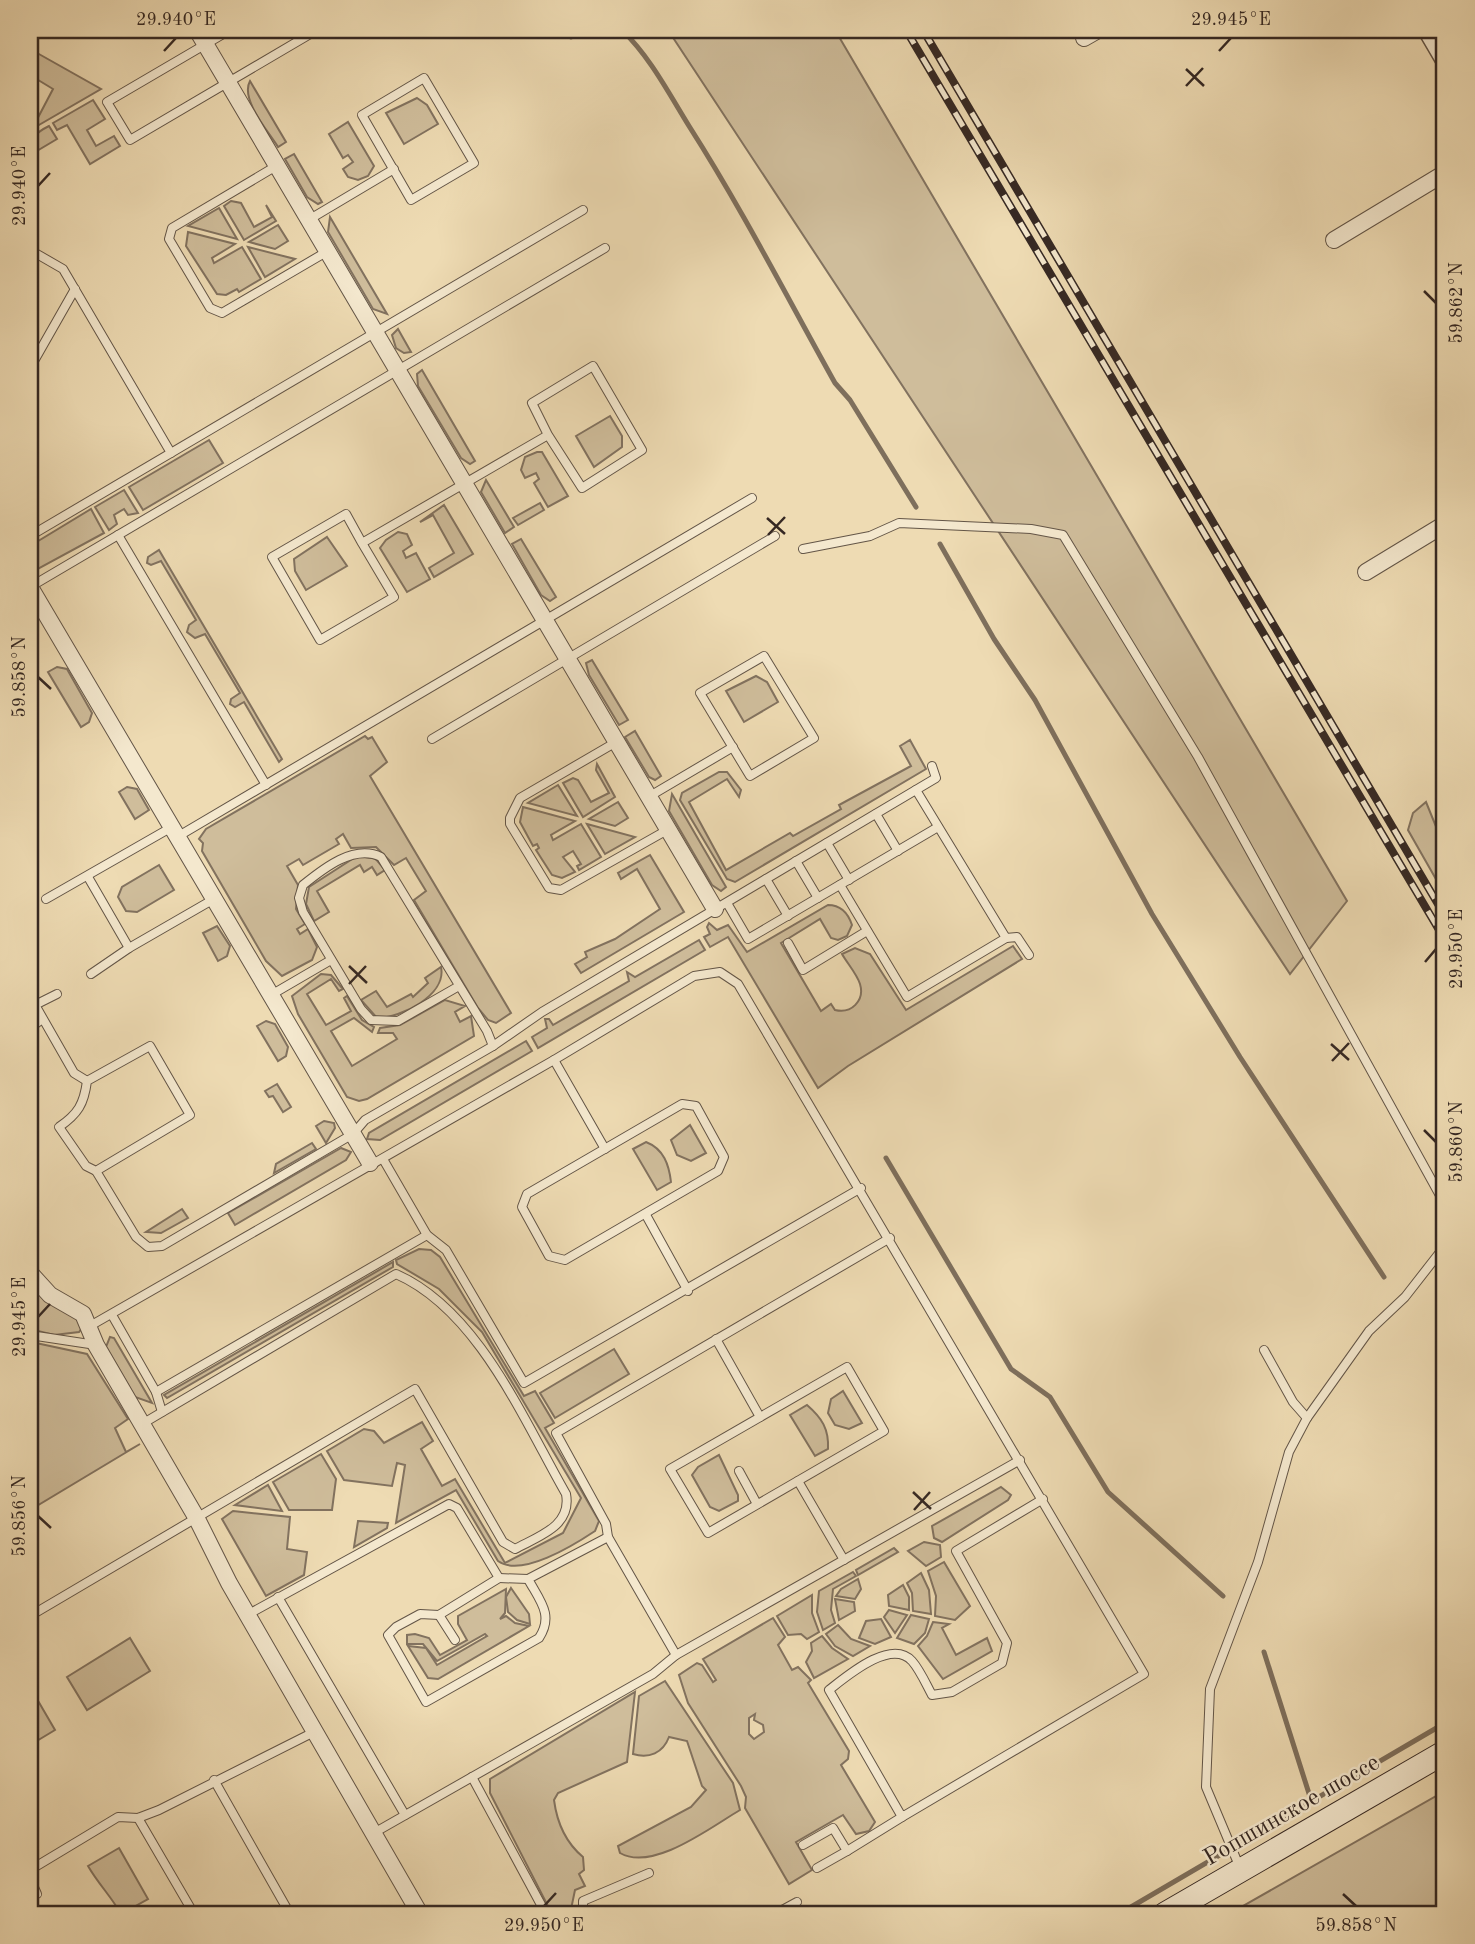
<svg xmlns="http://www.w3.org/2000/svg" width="1475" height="1944" viewBox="0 0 1475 1944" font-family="'Old Standard TT',serif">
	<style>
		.green { fill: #cfbd9b; stroke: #82725f; stroke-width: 2; fill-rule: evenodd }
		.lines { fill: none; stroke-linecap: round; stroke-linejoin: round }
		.stream { stroke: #7e6f5c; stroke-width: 5 }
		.service-casing { stroke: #635547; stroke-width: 10 }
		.minor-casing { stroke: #635547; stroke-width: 18 }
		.tertiary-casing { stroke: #635547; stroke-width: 22 }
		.secondary-casing { stroke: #352823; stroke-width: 25 }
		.service { stroke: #f4e8ce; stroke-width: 8 }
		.minor { stroke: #f4e8ce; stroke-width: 16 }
		.tertiary { stroke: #f4e8ce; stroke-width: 19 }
		.secondary { stroke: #f4e8ce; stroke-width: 23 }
		.rail-casing { stroke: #352823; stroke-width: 8 }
		.rail { stroke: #f4e8ce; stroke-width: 5; stroke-dasharray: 16; stroke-linecap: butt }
		.ticks { fill: none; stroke: #352823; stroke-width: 2.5 }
		.labels { text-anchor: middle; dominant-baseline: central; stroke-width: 5; stroke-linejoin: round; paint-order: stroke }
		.street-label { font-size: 24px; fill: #352823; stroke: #f4e8ce }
		.neatline { fill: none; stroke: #352823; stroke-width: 2.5 }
		.ticks-label { font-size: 18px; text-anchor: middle; fill: #352823 }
	</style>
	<rect width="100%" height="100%" fill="#eedbb3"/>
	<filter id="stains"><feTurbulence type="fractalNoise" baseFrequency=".00286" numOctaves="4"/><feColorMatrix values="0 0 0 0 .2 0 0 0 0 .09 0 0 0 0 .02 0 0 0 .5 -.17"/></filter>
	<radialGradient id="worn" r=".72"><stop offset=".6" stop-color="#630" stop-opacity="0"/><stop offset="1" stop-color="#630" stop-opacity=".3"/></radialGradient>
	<g class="green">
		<polygon points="668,30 835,30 1347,901 1290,974"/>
		<polygon points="30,49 101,89 32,129 53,89 30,75"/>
		<path d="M250,81L286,142L278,147C268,131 240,99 250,81Z"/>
		<polygon points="417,98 427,105 438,124 404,144 386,113"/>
		<polygon points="93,100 105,119 87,130 96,146 114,136 120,146 90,164 67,125 57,130 53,123"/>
		<polygon points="348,122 374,166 368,176 358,180 348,177 343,169 353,162 348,155 343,158 329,134"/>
		<path d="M49,126L57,139L30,155C30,138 35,133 49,126Z"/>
		<polygon points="294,154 322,202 318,204 307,197 285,159"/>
		<polygon points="231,201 241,203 254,227 272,217 266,205 276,221 244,240 224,206"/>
		<polygon points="219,208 237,239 188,226"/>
		<polygon points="330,217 387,314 373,309 328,232"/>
		<polygon points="278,225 288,241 275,249 249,242"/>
		<polygon points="188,232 235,244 212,258 214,263 242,247 261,279 239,292 237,289 226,295 217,294 186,246"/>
		<polygon points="248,247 295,259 265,277"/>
		<polygon points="398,329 411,352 404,353 396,348 392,335"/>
		<polygon points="422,370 475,461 470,464 461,458 418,386 417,374"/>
		<polygon points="610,416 622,436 622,447 594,467 576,436"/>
		<polygon points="209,440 223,463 143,510 129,487"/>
		<polygon points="537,452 542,452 568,496 548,507 534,483 539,479 536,473 525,478 521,470 525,457"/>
		<polygon points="486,480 514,527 505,533 481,492"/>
		<polygon points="124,490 138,513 128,515 124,509 114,515 117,524 109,530 95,507"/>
		<polygon points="540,503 544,510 518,525 513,518"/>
		<polygon points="444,505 473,554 434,577 429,568 454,553 433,515 420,522"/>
		<polygon points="91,509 104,533 36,570 30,558 30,546"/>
		<polygon points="398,532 407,534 412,545 403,551 406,558 416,553 430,579 407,592 380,548 386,540"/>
		<polygon points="327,537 347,566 306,590 295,571 294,559"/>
		<polygon points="521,539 556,597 550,601 541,595 512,544"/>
		<polygon points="159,550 282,759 279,762 244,702 235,707 230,704 231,699 240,693 205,634 195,638 187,632 189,625 196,620 161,561 151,565 147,563 148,557"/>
		<polygon points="592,660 628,720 619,725 589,675 586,663"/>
		<polygon points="57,667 67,669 92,713 89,722 81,727 48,672"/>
		<polygon points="756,676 767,682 778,702 744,722 726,691"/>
		<polygon points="635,731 661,776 655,780 649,777 625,737"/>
		<polygon points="365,736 368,739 372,737 387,762 370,776 511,1013 496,1023 488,1020 478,1008 414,900 426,891 406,858 394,865 376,847 351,848 343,834 336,839 339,844 303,865 299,859 287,866 298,885 296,909 305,924 297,929 300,934 308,929 317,947 312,960 282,976 266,961 202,851 203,843 199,839 206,829"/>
		<polygon points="910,740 926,769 735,882 727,879 680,800 682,793 719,772 727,772 741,790 739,797 727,779 689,802 726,870 790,833 793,836 841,809 839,805 911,766 900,746"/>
		<polygon points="597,764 615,797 583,817 563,783 573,778 578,780 591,802 609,793 596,770"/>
		<polygon points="558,785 577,816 528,803"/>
		<polygon points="127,787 137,789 149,810 135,819 119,792"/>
		<polygon points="672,794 726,887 721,891 712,885 669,811"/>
		<polygon points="618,802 628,818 615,826 589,819"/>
		<polygon points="1426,802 1439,834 1445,841 1445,895 1408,830 1413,813"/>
		<polygon points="523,807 575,821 551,835 553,840 581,824 601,857 579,870 577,866 581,864 573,851 563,857 575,872 562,878 552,875 536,850 539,848 537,844 533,846 520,822"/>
		<polygon points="587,824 635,837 605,854"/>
		<polygon points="650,855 684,912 581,973 575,964 587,957 585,952 615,939 660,909 637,869 621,879 618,873"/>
		<polygon points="357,856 375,858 385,870 377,875 372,867 364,872 360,865 317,891 329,912 314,921 306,904 309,887"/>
		<polygon points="159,865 174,890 137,912 126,911 118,897 122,887"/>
		<path d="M828,905C841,905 848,913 852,925L847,936L838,940L831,938L820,919L781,943L821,1011L831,1004L835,1010C851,1014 865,1001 860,984C857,974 847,963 842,954L855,948L870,954L906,1010L1013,946L1022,959L848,1066L818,1088L728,937L710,947L704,937L710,934L707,927L709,923L717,930L728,925L747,952Z"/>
		<polygon points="217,926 230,946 227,956 218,961 203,933"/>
		<polygon points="699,940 705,950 538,1048 532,1037 547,1028 545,1019 549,1019 553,1025 629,981 627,972 635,977"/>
		<path d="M441,967C447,995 401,1018 377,1018L361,1000L376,991L387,1007L411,994L413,997L428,983L425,978Z"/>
		<polygon points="321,974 331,975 343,989 339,991 331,979 307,994 326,1025 351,1011 344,998 347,996 362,1020 374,1027 372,1032 354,1018 331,1031 352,1066 397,1039 393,1033 378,1033 380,1028 400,1025 445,1000 465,1006 455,1012 460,1022 471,1016 474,1036 367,1099 359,1101 347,1097 298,1014 292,996"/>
		<polygon points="266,1021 275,1024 288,1047 286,1056 278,1061 257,1026"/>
		<polygon points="526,1041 532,1051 380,1140 367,1139 369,1133"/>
		<polygon points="277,1084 291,1107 283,1112 273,1096 269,1097 265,1091"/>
		<polygon points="324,1121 334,1123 335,1128 326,1143 316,1126"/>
		<polygon points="690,1125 706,1153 691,1161 677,1155 671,1140"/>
		<path d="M646,1142C664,1149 669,1165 671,1182L657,1190L633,1149Z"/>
		<polygon points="312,1143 316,1149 274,1173 276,1164"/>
		<polygon points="341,1148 351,1152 346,1160 235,1225 228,1213"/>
		<polygon points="182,1209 188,1218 161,1233 146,1232"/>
		<path d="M419,1249L431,1250L440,1257L524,1396L535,1391L554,1423L545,1428L599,1521L595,1531C574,1545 521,1578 498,1561L456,1490L396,1523L405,1465L397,1463L392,1486L344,1480L327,1451L364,1429L374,1431L384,1443L422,1422L433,1441L421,1449L442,1486L455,1479L505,1563L563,1533L581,1498L482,1332L439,1289L397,1264L396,1260Z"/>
		<polygon points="393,1262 393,1267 167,1398 164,1395"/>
		<polygon points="30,1284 37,1292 81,1322 82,1328 79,1332 54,1335 30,1329"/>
		<polygon points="110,1337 114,1338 152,1403 135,1397 106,1347"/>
		<polygon points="36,1343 87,1354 128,1419 115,1428 126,1452 140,1444 30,1510 30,1389 36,1384 30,1373 30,1348"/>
		<polygon points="614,1349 629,1374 555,1418 540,1393"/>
		<polygon points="843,1391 862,1423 849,1429 835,1425 828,1413 831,1399"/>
		<path d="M807,1405C822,1418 829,1429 828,1449L815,1456L790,1415Z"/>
		<polygon points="321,1454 336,1479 332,1510 289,1510 273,1482"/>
		<polygon points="719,1455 738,1495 738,1501 719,1511 710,1507 692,1475 698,1467"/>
		<polygon points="268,1485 282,1511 235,1505"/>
		<polygon points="1001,1487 1011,1495 1008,1500 942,1542 934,1538 932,1526"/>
		<polygon points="233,1511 290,1517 287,1549 307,1552 304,1575 266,1596 222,1519"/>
		<polygon points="358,1521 388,1523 387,1528 354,1547"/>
		<polygon points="924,1542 940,1545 941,1557 926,1566 908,1551"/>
		<polygon points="894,1548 898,1552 858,1575 856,1570"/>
		<polygon points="944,1562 970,1606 955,1620 935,1616 936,1596 928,1571"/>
		<polygon points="853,1572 856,1576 833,1589 831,1610 835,1623 823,1630 817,1612 819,1591"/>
		<polygon points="921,1573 929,1590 931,1614 913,1611 912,1593 907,1583"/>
		<polygon points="858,1579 861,1589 855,1599 836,1596 841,1589"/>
		<polygon points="903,1585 909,1597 909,1610 889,1606 888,1595"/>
		<polygon points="511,1588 529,1614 530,1624 517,1620 508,1612 506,1597"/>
		<polygon points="506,1589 505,1613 500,1619 506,1616 515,1623 529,1626 438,1679 428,1678 408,1646 426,1648 437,1665 487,1636 485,1634 437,1661 423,1644 407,1644 407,1635 415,1634 429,1638 440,1655 467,1640 458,1624 458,1616"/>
		<polygon points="812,1595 812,1613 819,1632 807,1639 801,1634 788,1635 777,1616"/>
		<polygon points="835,1599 854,1602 855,1611 839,1620"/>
		<polygon points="889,1610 907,1615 895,1633 884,1617"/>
		<polygon points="911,1615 929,1619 925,1633 914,1644 897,1638"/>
		<path d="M773,1618L785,1637L778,1645L792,1670L798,1667L811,1680L808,1683L849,1751L848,1759L841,1765L875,1822L869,1831L856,1834L843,1815L796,1842L812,1870L789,1884L745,1808L746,1797L741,1786L688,1703L679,1675L697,1663L702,1665L713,1682L716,1680L703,1659ZM755,1714L754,1720L763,1725L764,1732L754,1739L749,1734V1718Z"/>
		<polygon points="881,1619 891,1637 875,1644 859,1638 866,1621"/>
		<polygon points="933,1622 949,1624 942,1628 956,1655 987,1638 992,1651 943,1679 918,1646 927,1636"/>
		<polygon points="838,1625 851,1639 870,1646 853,1656 835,1646 826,1634"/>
		<polygon points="822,1636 832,1648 848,1659 814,1678 806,1662 812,1651 811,1643"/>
		<polygon points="130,1638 150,1671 87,1710 67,1677"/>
		<path d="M665,1681L733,1783L740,1810C711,1827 653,1872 620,1853L618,1846L691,1807L706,1790L702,1786L687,1741L669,1737C663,1753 649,1759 633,1754L639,1696Z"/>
		<polygon points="30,1687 55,1730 30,1745"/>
		<path d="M635,1692L627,1762L558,1793L554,1800C557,1823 565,1842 583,1857L584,1870L579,1874L585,1886L575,1890L570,1914H552L490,1793V1779Z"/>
		<polygon points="1445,1791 1445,1914 1229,1914"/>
		<path d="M119,1848L148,1899L121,1914C111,1896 99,1885 88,1866Z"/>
	</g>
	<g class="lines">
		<g class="stream">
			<polyline points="556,30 571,37 586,30"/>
			<path d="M622,30C650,57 668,92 689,126C742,209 787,297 835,383L850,400L916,507"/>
			<polyline points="940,544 994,639 1035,700 1152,914 1240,1057 1384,1277"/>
			<polyline points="886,1158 1011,1369 1050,1397 1108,1492 1223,1596"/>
			<polyline points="1264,1652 1312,1803"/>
			<polyline points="1119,1914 1445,1723"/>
		</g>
		<g class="service-casing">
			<g id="service">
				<polyline points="230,30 107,102 130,140 317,30"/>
				<polygon points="424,78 474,163 411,200 362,115"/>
				<polyline points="30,95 32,112 30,117"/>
				<polyline points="278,165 172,228 169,239 210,308 222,313 328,251"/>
				<polyline points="310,219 394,169"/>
				<polyline points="30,250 63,269 171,453"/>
				<polyline points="30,368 75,289"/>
				<polyline points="118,535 266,785"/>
				<polyline points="30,536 583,210"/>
				<polyline points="362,543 346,514 272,557 320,640 394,597 362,543 548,435 532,403 593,366 642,450 582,488 548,435"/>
				<polyline points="803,549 870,536 899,523 1031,529 1063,535 1198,757 1442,1199 1444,1247 1405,1297 1369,1331 1307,1418 1289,1452 1258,1562 1210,1689 1206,1787 1240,1868"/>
				<polyline points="30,587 605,248"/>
				<polygon points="764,656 814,738 750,776 700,693"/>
				<polyline points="432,739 775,536"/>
				<polyline points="618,741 520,798 510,818 510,824 549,888 561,890 669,829"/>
				<polyline points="650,796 733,747"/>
				<polyline points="876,814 898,851"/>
				<polyline points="177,837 752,498"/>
				<polyline points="827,843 849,880"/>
				<polyline points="796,861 818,898"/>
				<polyline points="88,877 129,948"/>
				<polyline points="766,879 788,916"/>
				<polyline points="840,885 907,997 1006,938 916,790"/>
				<polyline points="46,899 172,827"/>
				<polyline points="727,903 748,939 938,827"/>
				<polyline points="1006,938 1017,937 1029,955"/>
				<polyline points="788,943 803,970 867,931"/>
				<polyline points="91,974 129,948 214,899"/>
				<path d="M459,986L398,1021L371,1020L361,1009L303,912L299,898L303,885C324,868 354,844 381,857L487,1031L493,1046"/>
				<polyline points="271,995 331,960"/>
				<polyline points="30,996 74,1073 87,1081"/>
				<polyline points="35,1005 57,994"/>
				<polyline points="30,1028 41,1020"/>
				<path d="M150,1046L190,1115L96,1171L86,1166L59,1127C78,1114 84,1104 87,1081Z"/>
				<polyline points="554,1060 605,1149"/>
				<polygon points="682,1104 696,1106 724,1157 718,1171 565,1260 549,1256 522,1207 527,1194"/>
				<polyline points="383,1159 427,1235 446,1250 524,1383 861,1188"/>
				<polyline points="96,1171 136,1237 148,1247 162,1246 353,1134 365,1120 493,1046 542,1012 936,778 932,766"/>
				<polyline points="646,1215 688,1291"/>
				<polyline points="112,1315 156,1392 427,1235"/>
				<path d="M90,1326L554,1060L694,976L720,972L738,984L1144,1674L902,1817L829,1690C847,1676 891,1638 912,1661C920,1670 926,1684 932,1695L952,1692L1002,1663L1007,1643L956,1551L1043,1499"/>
				<polyline points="30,1335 96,1345"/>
				<polyline points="716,1339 760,1417"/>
				<polyline points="1264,1350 1293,1402 1307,1418"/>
				<polygon points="847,1367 884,1431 708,1533 670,1469"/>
				<polyline points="156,1392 162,1412"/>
				<polyline points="739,1471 757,1504"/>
				<polyline points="798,1481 844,1560"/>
				<polyline points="499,1578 528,1579"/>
				<polyline points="278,1597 405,1815"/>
				<path d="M247,1615L449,1504L457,1508L499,1578L439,1615L420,1614L396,1627L388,1635L426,1702L539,1638C554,1615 540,1601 528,1579L608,1537"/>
				<polyline points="439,1615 455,1640"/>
				<path d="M30,1616L415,1389L503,1542L515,1549C539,1536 572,1526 566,1494C523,1419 478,1310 396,1274L142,1424"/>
				<polyline points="676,1655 608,1537 606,1524 556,1433 890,1238"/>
				<polyline points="472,1777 546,1914"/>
				<polyline points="214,1780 290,1914"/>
				<polyline points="138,1818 194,1914"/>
				<polyline points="372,1834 653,1674 676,1655 1020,1460"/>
				<polyline points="803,1845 833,1828 847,1851 817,1868"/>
				<polyline points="847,1851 902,1817"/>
				<polyline points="30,1870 118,1817 138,1818 159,1810 314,1732"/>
				<polyline points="30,1878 37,1894"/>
				<polyline points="403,1914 415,1906"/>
				<polyline points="583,1914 583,1901 649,1873"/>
				<polyline points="775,1914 797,1902"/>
			</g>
		</g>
		<g class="minor-casing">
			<g id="minor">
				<polyline points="197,30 715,909"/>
				<polyline points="1084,38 1098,30"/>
				<polyline points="1334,240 1445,173"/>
				<polyline points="1366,572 1445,524"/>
				<polyline points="30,587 370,1163"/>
				<polyline points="30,1273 50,1295 83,1314 96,1345 196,1517 229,1583 420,1914"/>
			</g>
		</g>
		<g class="tertiary-casing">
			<polyline id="tertiary" points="1428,30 1445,59"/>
		</g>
		<g class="secondary-casing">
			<polyline id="secondary" points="1165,1914 1445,1752"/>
		</g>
		<use href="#service" class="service"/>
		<use href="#minor" class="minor"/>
		<use href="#tertiary" class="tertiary"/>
		<use href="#secondary" class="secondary"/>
		<g class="rail-casing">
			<g id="rail">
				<polyline points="906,30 1445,940"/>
				<polyline points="923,30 1445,916"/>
			</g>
		</g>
		<use href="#rail" class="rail"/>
	</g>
	<path class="ticks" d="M164,51L176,38M1219,51L1231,38M1186,69L1204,86M1186,86L1203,68M38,186L50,173M1424,291L1436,303M767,518L785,534M768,535L785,517M38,677L51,689M1425,962L1436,949M349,966L367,983M349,984L366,966M1331,1044L1349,1060M1332,1061L1349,1043M1424,1130L1436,1142M38,1317L50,1304M913,1492L931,1509M914,1510L930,1492M38,1516L51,1528M1343,1894L1356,1906M544,1906L556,1893"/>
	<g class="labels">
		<g class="street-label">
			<text transform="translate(1292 1811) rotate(-30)">Ропшинское шоссе</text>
		</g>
	</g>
	<rect width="1475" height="1944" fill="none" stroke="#eedbb3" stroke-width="77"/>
	<rect x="38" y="38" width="1398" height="1868" class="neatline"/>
	<g class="ticks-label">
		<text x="176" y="25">29.940°E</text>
		<text x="1231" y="25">29.945°E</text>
		<text transform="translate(19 186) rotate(-90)" y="6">29.940°E</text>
		<text transform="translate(1456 303) rotate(-90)" y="6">59.862°N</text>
		<text transform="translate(19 677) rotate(-90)" y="6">59.858°N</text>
		<text transform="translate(1456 949) rotate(-90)" y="6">29.950°E</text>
		<text transform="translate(1456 1142) rotate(-90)" y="6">59.860°N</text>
		<text transform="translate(19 1317) rotate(-90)" y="6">29.945°E</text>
		<text transform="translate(19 1516) rotate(-90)" y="6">59.856°N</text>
		<text x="544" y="1931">29.950°E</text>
		<text x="1356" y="1931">59.858°N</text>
	</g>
	<rect width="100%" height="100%" filter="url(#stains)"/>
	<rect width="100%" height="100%" fill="url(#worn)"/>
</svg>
